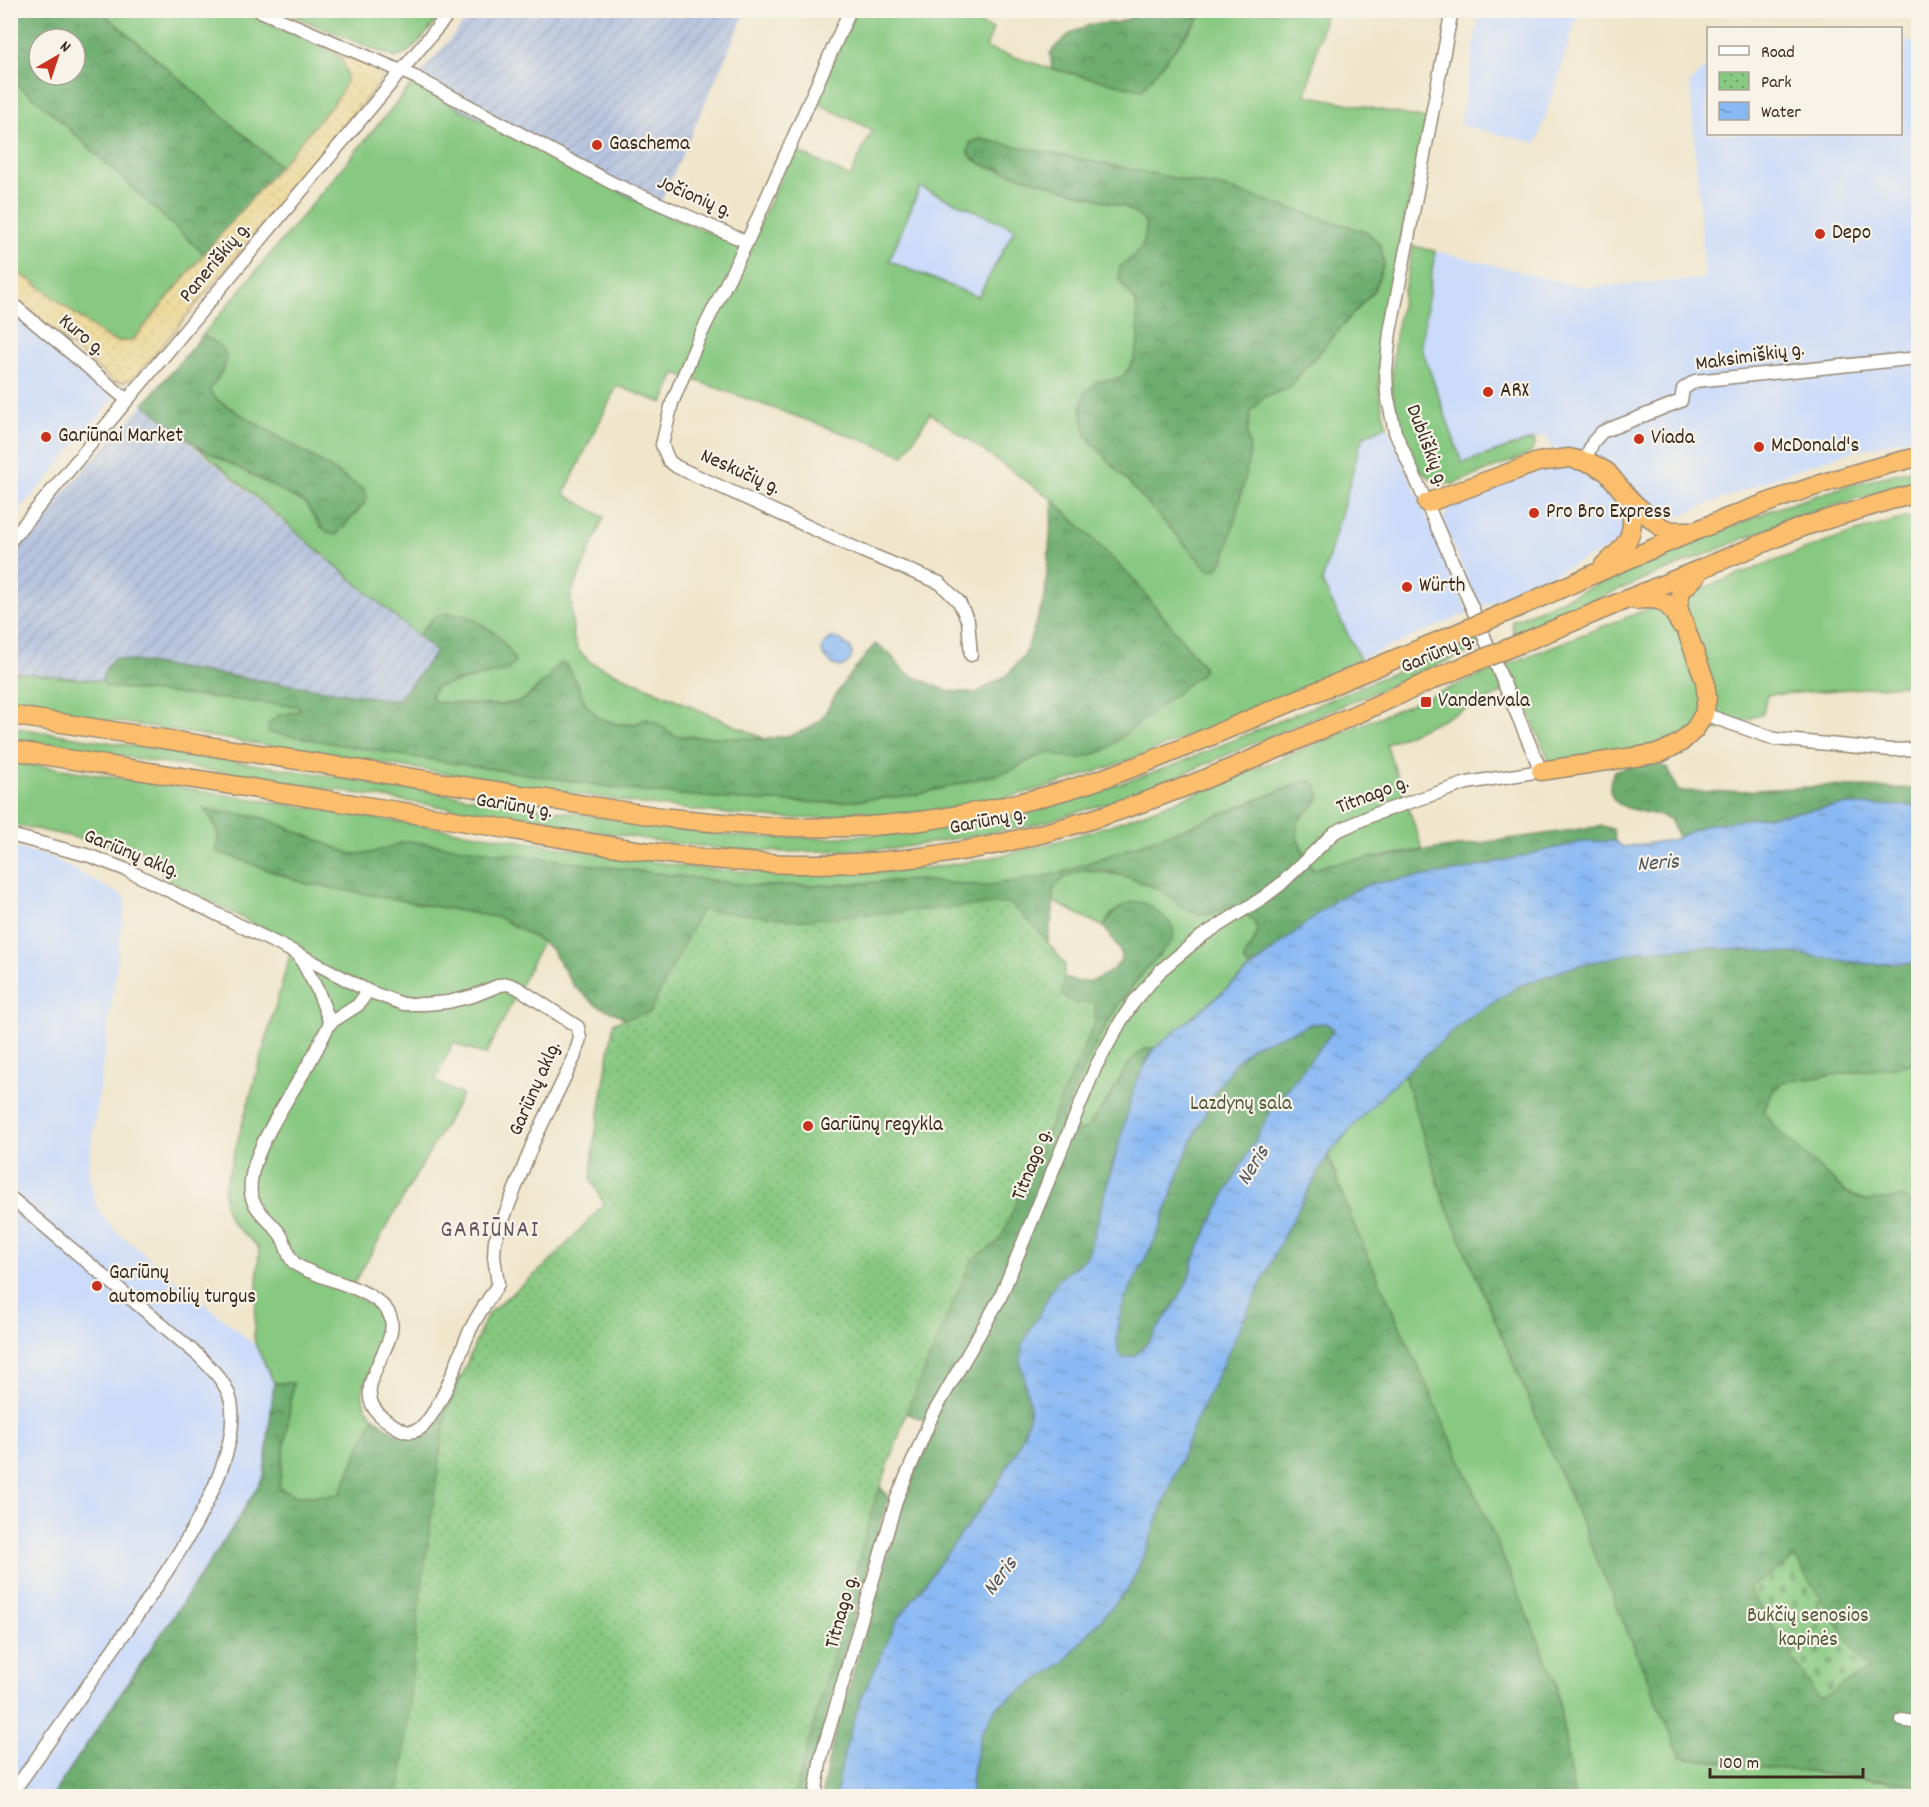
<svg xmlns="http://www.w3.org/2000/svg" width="1929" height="1807" viewBox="0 0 1929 1807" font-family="Dekko,sans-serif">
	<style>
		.built { fill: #cbdbf9 }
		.industrial { fill: url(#industrial-furrows) }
		.green { fill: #87c981; stroke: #617a50; stroke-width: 1.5; fill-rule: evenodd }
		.forest { fill: url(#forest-crowns); stroke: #546c46; stroke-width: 1.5; fill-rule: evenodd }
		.sand { fill: url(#sand-dots); stroke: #94825e; stroke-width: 1.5 }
		.cemetery { fill: url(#cemetery-stones); stroke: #617a50; stroke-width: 1.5 }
		.park { fill: url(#park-dots); stroke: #617a50; stroke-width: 1.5 }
		.water { fill: url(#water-ripples); stroke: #627289; stroke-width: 1.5; fill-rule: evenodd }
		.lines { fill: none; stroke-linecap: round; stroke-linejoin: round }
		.minor-casing { stroke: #968875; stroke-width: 15 }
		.highway-casing { stroke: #968875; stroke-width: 21 }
		.minor { stroke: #fff; stroke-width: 12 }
		.highway { stroke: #fabe6d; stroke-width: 18 }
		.highway-bridge-casing { stroke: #968875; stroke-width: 21; stroke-linecap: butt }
		.highway-bridge { stroke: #fabe6d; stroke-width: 18 }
		.poi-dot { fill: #c8321e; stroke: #f7f3e8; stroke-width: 2 }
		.labels { text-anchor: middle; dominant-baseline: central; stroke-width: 4.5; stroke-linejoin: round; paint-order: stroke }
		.poi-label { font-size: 21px; fill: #3b2a1e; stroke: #f7f3e8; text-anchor: start }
		.street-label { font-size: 21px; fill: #3b2a1e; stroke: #f7f3e8 }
		.park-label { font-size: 21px; fill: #525a3c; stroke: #f7f3e8 }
		.water-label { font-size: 22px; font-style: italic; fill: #52555e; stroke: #f7f3e8 }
		.quarter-label { font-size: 24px; letter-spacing: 1.5px; fill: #645662; stroke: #f7f3e8 }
	</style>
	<defs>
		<pattern id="industrial-furrows" width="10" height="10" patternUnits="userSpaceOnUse" patternTransform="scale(1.5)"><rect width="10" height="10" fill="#b7c5de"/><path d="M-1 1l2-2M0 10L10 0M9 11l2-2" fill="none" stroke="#9ea9be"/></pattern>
		<pattern id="forest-crowns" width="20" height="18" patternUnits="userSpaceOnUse" patternTransform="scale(1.5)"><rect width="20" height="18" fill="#6dad6f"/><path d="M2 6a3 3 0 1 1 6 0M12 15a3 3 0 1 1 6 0" fill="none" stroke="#5b8d5b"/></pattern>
		<pattern id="sand-dots" width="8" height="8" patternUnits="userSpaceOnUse" patternTransform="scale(1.5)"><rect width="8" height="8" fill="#eeda9e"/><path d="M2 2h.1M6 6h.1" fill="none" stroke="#cdbb88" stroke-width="1.8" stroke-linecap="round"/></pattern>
		<pattern id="cemetery-stones" width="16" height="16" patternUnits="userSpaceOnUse" patternTransform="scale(1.5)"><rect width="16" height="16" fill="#87c981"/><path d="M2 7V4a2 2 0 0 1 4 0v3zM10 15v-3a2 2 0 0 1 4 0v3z" fill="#70a369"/></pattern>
		<pattern id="park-dots" width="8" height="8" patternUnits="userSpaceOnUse" patternTransform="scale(1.5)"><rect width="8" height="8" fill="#87c981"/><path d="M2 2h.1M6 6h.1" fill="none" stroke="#70a369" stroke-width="1.8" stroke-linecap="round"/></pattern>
		<pattern id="water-ripples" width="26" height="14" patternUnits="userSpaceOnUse" patternTransform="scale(1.5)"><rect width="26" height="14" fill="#89b9f4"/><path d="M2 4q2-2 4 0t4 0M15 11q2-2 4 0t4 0" fill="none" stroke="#7197c5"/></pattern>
	</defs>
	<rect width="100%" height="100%" fill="#f7f3e8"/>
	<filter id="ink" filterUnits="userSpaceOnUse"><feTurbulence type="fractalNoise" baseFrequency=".0167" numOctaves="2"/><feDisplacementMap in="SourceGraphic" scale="12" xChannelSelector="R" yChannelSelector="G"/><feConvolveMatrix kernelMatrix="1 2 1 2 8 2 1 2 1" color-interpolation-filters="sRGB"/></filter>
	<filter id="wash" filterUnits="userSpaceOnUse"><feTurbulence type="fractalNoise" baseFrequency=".008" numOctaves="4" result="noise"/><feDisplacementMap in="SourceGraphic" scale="24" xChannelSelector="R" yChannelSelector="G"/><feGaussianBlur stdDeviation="1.35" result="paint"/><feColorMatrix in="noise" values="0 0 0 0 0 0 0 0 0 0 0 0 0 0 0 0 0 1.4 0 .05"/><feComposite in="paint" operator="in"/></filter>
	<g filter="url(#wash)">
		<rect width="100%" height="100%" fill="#f0e6cc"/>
		<g class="built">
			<polygon points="1480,11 1579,11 1537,143 1460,125"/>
			<polygon points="1901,38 1918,45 1918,436 1846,453 1800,468 1671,519 1660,516 1586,452 1574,449 1552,449 1546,435 1462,464 1421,346 1435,251 1584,287 1705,279 1690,83 1708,64 1708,134 1900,134"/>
			<polygon points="920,186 1016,228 977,297 889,261"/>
			<polygon points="11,310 114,398 49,477 11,518"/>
			<polygon points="1387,425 1468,613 1360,659 1322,582 1361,442 1364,436"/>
			<polygon points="1562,465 1584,468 1599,475 1625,508 1623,541 1479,608 1443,522 1446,513 1453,503 1463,498 1548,468"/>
			<polygon points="11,847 49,856 126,898 88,1170 96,1205 110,1226 256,1346 274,1383 264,1476 234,1526 52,1796 11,1796"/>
		</g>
		<g class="industrial">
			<polygon points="474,11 746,11 657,211 412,84"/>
			<polygon points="144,404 436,652 398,701 114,658 104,672 102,681 11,672 11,551"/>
		</g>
		<g class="green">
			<path d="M101,11H243L338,54C352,74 348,82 335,102L281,167Z"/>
			<path d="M282,11H444C433,24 412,56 395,58Z"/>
			<path d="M856,11H947L993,29L986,48L1052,69L1141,90L1205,11H1326L1306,95L1426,119C1417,161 1409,203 1400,245C1389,299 1367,372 1387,425L1364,436L1361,442L1322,582L1360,659L1352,666C1221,722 1087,789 945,809C894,816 833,820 781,818C735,816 688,809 641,804L11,705L10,672L102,681L108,687L297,706L300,710L297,712L279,715L268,732L401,755L637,791L740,800L828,803L916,795L1010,771L1034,758L1051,752L1059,756L1199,676L1203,666L1133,579L1053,500L930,413L904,455L675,373L663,403L617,386L564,494L604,517L571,595L573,636L578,650L590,662L765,739L676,736L655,722L646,719L635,724H617L598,718L585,703L577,683L539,686L522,701L499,705L435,702L431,696L436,687L508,670L435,616L418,636L195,445L305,503L321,527L364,490L316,459L217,400L211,393L210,389L225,367L211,339L202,336L412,84L657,211L749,249L793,149L850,177L872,130L815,102ZM980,139L1233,190L1384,264L1374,290L1287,389L1264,397L1251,411L1247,432L1250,453L1098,381L1113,380L1123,376L1134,361L1139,339L1136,302L1118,279C1122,272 1125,263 1131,258C1144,244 1146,245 1146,224L1141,218L1125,207L983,165L970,143ZM920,187L1015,228L978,297L889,261Z"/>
			<path d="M10,80L39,101L204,254L133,340C123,343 115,342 105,337L32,281L11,269Z"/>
			<polygon points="1413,246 1435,251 1421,346 1462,463 1534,439 1535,445 1530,454 1453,484 1434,481 1419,469 1399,427 1391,386 1395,336"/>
			<polygon points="1918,468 1918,482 1892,488 1792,519 1513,633 1512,621 1771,510 1846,486"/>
			<path d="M1918,515V684L1767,695L1763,714L1665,748L1550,762L1517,686L1386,744L1423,850L1329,864L1313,870L1295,833L1298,821L1312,807L1301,782L1201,822L1061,873L984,886L917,880L828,885L756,886L408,841L371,853L351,854L264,818L205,809C214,823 222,833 216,851L304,883L500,918L542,942L486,1055L453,1043L435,1081L462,1095L349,1292C365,1304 386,1309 385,1333L362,1392L365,1406L374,1417L339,1495L296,1496L279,1488L293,1383H274L256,1346L254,1337L259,1250C254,1239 243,1235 235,1226C225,1216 224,1203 224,1189L293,944L162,877L161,859L153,852L134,850L11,824L10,761L687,867C793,877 899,878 1004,855C1111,831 1210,788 1310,746C1440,691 1571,638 1703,588C1774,562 1844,532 1918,515Z"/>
			<polygon points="1476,638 1480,647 1131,796 1031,826 893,849 785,852 728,849 671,843 11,739 10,727 665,827 744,837 827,838 913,831 997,820 1077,798 1172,766"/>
			<path d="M1084,870L1125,876L1159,889L1192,912L1209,914L1234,906C1250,916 1265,925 1252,944C1248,951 1244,955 1244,962L1250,969L1155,1048H1146L1127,1066L1109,1098L1086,1129L1081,1131L1062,1125V1117L1090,1053L1117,1007L1143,973L1137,902C1121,907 1110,910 1104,927L1054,902L1052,892C1060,878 1069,874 1084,870Z"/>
			<polygon points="1918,1061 1918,1207 1903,1197 1867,1201 1847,1193 1776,1129 1764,1111 1772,1092 1783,1082 1906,1065"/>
			<polygon points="1404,1074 1443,1198 1681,1757 1918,1785 1918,1796 1574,1796 1556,1683 1486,1517 1353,1223 1328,1155 1360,1118"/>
		</g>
		<g class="forest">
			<polygon points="1141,10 1205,11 1142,90 1052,69 1050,54 1055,47 1071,33 1092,24 1116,23 1130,18"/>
			<path d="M10,11H101L281,167L204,254L39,101L11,80ZM39,39H75V75H39Z"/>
			<path d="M980,139L1233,190L1369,233L1381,246L1384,264L1374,290L1287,389L1264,397L1251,411L1247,432L1250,453L1244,483L1225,558L1217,569L1208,570L1086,436L1081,409L1085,392L1098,381L1113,380L1123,376L1134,361L1139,339L1136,302L1118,279L1120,267C1138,252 1146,249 1146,224L1141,218L1125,207L983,165L972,158L968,152L970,143Z"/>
			<path d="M202,336C238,350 228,363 210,389L211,393L217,400L316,459L364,490L367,497L365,503L336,535L329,533L321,527L305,503L195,445L144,404Z"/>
			<path d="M1053,500L1133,579L1203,666V672L1104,751L1079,759L1059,756L1051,752L1034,758L1010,771L916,795L828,803L740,800L637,791L401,755L268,732L269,723L279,715L297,712L300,709L296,706L107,687L102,681L104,672L113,658L398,701L436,652L418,636C423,630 430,619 437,616C464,604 509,637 515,663L508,670L436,687L431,696L435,702C455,703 507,710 523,700C538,691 549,675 559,663L566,664L577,683L585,703L599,718L617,724H635L646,719L655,722L676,736L765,739L791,735L808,729L822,718L842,685L875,644L889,653L906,673L947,691L976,693L1007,675L1025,654L1045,597Z"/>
			<path d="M1639,764H1657L1668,768L1678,791L1724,792L1827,786L1918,789V806L1846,805L1705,825L1678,837L1670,819C1646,808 1595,815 1614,771Z"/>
			<path d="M1308,780C1316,783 1318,788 1320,796C1317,804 1311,808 1304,814C1287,830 1304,853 1313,870L1329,864L1602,826L1613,829L1615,841L1582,842L1460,871L1369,884L1337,899L1250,969L1244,962C1244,955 1248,951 1252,944C1265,925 1250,916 1234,906C1222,907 1211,916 1199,914C1184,912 1172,897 1160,890C1154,886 1146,884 1139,881C1109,869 1071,860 1052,892C1058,915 1040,942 1052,964C1057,975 1071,982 1083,982C1094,982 1123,969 1121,954C1119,946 1109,934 1104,927C1109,914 1122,903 1137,902C1147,901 1167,918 1172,926C1174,931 1174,935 1173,940C1153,962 1132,983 1116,1008C1094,1043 1079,1080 1062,1117V1125L1081,1131L1086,1129C1093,1118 1102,1109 1109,1098C1123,1080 1128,1049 1155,1048L1146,1061L1112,1166L1089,1252L1084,1260L1071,1269L1021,1364L1030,1406L1028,1422L1017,1450L844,1753L836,1796H823V1786L832,1746L904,1498L937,1425L906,1413L866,1468L888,1497L832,1694L806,1796H52L234,1526L264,1476L274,1383H293L279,1487L296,1496L339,1495L374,1417L392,1431L407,1437L435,1415L458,1377L478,1379L608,1224L645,1031L621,1016L595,1004L573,985L552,950L542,942L500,918L304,883L216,851C223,834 215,822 204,809L264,818L351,854L371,853L408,841L756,886L828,885L917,880L984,886L1061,873L1201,822Z"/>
			<polygon points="1698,947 1793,953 1866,964 1918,963 1918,1061 1906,1065 1783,1082 1772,1092 1764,1111 1776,1129 1847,1193 1867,1201 1903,1197 1918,1207 1918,1785 1681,1757 1443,1198 1404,1074 1467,1019 1519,986 1575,966 1641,951"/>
			<polygon points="1325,1023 1333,1027 1334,1030 1310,1062 1219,1206 1196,1254 1188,1280 1177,1301 1150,1340 1135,1356 1123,1359 1118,1352 1117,1329 1124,1301 1158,1233 1187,1151 1217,1089 1234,1064 1253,1046 1311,1024"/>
			<polygon points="1328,1155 1353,1223 1486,1517 1556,1683 1574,1796 971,1796 972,1771 981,1734 996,1707 1062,1664 1129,1587 1141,1562 1195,1422 1287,1229"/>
		</g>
		<path class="sand" d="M338,54L374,66L382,76L379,84L137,376L124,382H114L11,295L10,269L32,281L105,337C115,342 123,343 133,340L204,254L335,102C348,82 352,74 338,54Z"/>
		<polygon class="cemetery" points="1795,1558 1867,1670 1820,1700 1748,1588"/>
		<polygon class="park" points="1009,903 1036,928 1065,964 1062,995 1075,1004 1095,1001 1095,1021 1000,1240 971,1261 906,1413 897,1442 874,1503 794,1796 400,1796 419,1606 446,1413 488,1313 550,1262 604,1204 591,1179 594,1144 614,1022 650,1012 701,910 799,920"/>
		<g class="water">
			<path d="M832,638L841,640L851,649C854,658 846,671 834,665C830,663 826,658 823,655L822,648L828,640Z"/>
			<path d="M1846,805L1918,806V963L1866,964L1793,953L1698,947L1641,951L1575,966L1519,986L1467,1019L1404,1074L1360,1118L1328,1155L1287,1229L1195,1422L1141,1562L1129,1587L1062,1664L996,1707L981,1734L972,1771L971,1796H836L844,1753L861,1699L897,1621L992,1493L1017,1450L1028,1422L1030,1406L1021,1364L1022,1345L1057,1281L1084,1260L1089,1252L1136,1082L1155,1048L1315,916L1337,899L1369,884L1460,871L1582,842L1615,841L1623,847L1672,840L1705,825ZM1325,1023L1332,1027L1334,1030L1272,1109L1219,1206L1196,1254L1188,1280L1177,1301L1150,1340L1135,1356L1123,1358L1118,1352L1117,1329L1124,1301L1158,1233L1187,1151L1217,1089L1234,1064L1253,1046L1311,1024Z"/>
		</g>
	</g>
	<g filter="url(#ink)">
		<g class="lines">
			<g class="minor-casing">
				<g id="minor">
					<polyline points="258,10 415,77 612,183 747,242"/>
					<polyline points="850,10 747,242 699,338 672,403 662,445 669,461 677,467 862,551 940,583 959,602 968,621 971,655"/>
					<polyline points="10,302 127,400"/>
					<polyline points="1585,461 1593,442 1602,432 1681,401 1683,389 1695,381 1918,358"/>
					<polyline points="10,541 452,10"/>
					<polyline points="1704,714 1775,739 1891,750 1918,749"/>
					<path d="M10,835L90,856L127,870L298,954L368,991L403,1004H425L448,1002L473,996L500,985L508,984L518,988L578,1027L580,1038L574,1058L533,1143L495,1240L494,1257L498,1284C488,1301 475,1317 468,1335C455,1365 446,1398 425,1424C420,1430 413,1433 405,1431C396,1428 389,1422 382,1417C343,1384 411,1340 386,1309C366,1285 322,1281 297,1265C287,1259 287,1243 280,1234C271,1221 254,1211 251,1194C246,1160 285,1104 302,1075C313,1058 321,1040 330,1023L318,991L298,954"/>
					<polyline points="330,1023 358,1005 368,991"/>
					<path d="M10,1197L199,1356C214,1371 231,1387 232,1409C238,1482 148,1599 107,1658C75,1704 43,1750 10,1796"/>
					<polyline points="1902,1720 1918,1723"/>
					<polyline points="815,1796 821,1757 897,1498 932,1416 1000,1298 1096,1066 1121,1021 1133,1003 1161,970 1202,936 1264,897 1281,884 1335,832 1375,814 1467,783 1541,771 1456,570 1395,432 1387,394 1386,371 1390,332 1452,10"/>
				</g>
			</g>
			<g class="highway-casing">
				<g id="highway">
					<polyline points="1427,503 1538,462 1569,458 1591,463 1607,472 1630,500 1661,527 1672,531 1690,531"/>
					<path d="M1604,565C1630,544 1636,533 1630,500"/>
					<path d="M1636,600C1661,596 1669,602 1680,624"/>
					<path d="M1514,609C1646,552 1778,489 1918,457"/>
					<polyline points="1524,642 1802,527 1891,500 1918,493"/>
					<path d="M10,715L661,817C749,827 840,833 928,820C976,813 1024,803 1070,789C1137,769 1201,740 1265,713C1325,688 1385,663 1446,638"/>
					<path d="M10,750C158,774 306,797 454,820C566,838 680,862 794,864C859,865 924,859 988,846C1150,814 1304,736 1455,670"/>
					<polyline points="1541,771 1660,753 1680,743 1695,729 1704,714 1707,698 1705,681 1678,607 1681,591 1698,574"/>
				</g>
			</g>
			<use href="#minor" class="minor"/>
			<use href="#highway" class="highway"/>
			<g class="highway-bridge-casing">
				<g id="highway-bridge">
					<polyline points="1446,638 1514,609"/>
					<polyline points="1455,670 1524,642"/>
				</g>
			</g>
			<use href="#highway-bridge" class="highway-bridge"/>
		</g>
	</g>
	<g class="poi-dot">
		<circle cx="597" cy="145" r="6"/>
		<circle cx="1820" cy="234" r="6"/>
		<circle cx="1488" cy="392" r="6"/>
		<circle cx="46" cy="437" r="6"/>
		<circle cx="1639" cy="439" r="6"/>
		<circle cx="1759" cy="447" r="6"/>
		<circle cx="1534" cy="513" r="6"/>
		<circle cx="1407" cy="587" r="6"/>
		<rect x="1420" y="696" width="12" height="12" rx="3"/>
		<circle cx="808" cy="1126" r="6"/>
		<circle cx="97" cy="1286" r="6"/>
	</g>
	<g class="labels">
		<g class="poi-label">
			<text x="609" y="145">Gaschema</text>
			<text x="1832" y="234">Depo</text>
			<text x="1500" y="392">ARX</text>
			<text x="58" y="437">Gariūnai Market</text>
			<text x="1651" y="439">Viada</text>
			<text x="1771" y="447">McDonald's</text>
			<text x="1546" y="513">Pro Bro Express</text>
			<text x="1419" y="587">Würth</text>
			<text x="1438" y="702">Vandenvala</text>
			<text x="820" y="1126">Gariūnų regykla</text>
			<text x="109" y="1274">Gariūnų<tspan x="109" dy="24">automobilių turgus</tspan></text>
		</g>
		<g class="street-label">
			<text transform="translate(694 198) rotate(23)">Jočionių g.</text>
			<text transform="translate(216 263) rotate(-50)">Paneriškių g.</text>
			<text transform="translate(81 336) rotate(40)">Kuro g.</text>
			<text transform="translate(1750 358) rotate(-8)">Maksimiškių g.</text>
			<text transform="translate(1426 446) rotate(69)">Dubliškių g.</text>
			<text transform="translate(740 473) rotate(24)">Neskučių g.</text>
			<text transform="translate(1438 654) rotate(-23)">Gariūnų g.</text>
			<text transform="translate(1373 796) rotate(-21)">Titnago g.</text>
			<text transform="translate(514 807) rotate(9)">Gariūnų g.</text>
			<text transform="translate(988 822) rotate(-11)">Gariūnų g.</text>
			<text transform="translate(131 855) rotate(22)">Gariūnų aklg.</text>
			<text transform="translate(536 1089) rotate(-66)">Gariūnų aklg.</text>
			<text transform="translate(1033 1165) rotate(-68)">Titnago g.</text>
			<text transform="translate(843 1612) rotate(-74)">Titnago g.</text>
		</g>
		<g class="park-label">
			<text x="1241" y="1105">Lazdynų sala</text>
			<text x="1808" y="1617">Bukčių senosios<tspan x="1808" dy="24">kapinės</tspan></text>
		</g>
		<g class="water-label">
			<text transform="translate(1658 864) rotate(-4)">Neris</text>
			<text transform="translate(1254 1166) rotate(-58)">Neris</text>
			<text transform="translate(1001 1577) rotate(-53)">Neris</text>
		</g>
		<g class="quarter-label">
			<text x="490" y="1231">GARIŪNAI</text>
		</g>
	</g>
	<rect width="1929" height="1807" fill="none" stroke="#f7f3e8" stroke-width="36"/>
	<rect x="1707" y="27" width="195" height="108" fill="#f7f3e8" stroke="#aca397" stroke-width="1.5"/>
	<rect x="1719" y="46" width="30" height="9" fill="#ffffff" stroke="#aca397" stroke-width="1.5"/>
	<text x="1761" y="57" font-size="18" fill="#3b2a1e">Road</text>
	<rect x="1719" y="72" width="30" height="18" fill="url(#park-dots)" stroke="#aca397" stroke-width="1.5"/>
	<text x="1761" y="87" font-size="18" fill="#3b2a1e">Park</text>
	<rect x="1719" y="102" width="30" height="18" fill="url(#water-ripples)" stroke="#aca397" stroke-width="1.5"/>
	<text x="1761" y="117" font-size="18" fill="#3b2a1e">Water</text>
	<g transform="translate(57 57) rotate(39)"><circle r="28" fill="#f7f3e8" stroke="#aca397" stroke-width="1.5"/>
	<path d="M0-4.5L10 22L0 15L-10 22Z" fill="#c8321e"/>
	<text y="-9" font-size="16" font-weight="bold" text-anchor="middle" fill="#3b2a1e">N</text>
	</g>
	<path d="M1710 1768v9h153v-9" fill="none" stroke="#3b2a1e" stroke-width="3"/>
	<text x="1719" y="1768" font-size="18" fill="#3b2a1e" stroke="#f7f3e8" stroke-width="4.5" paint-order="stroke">100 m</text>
</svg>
